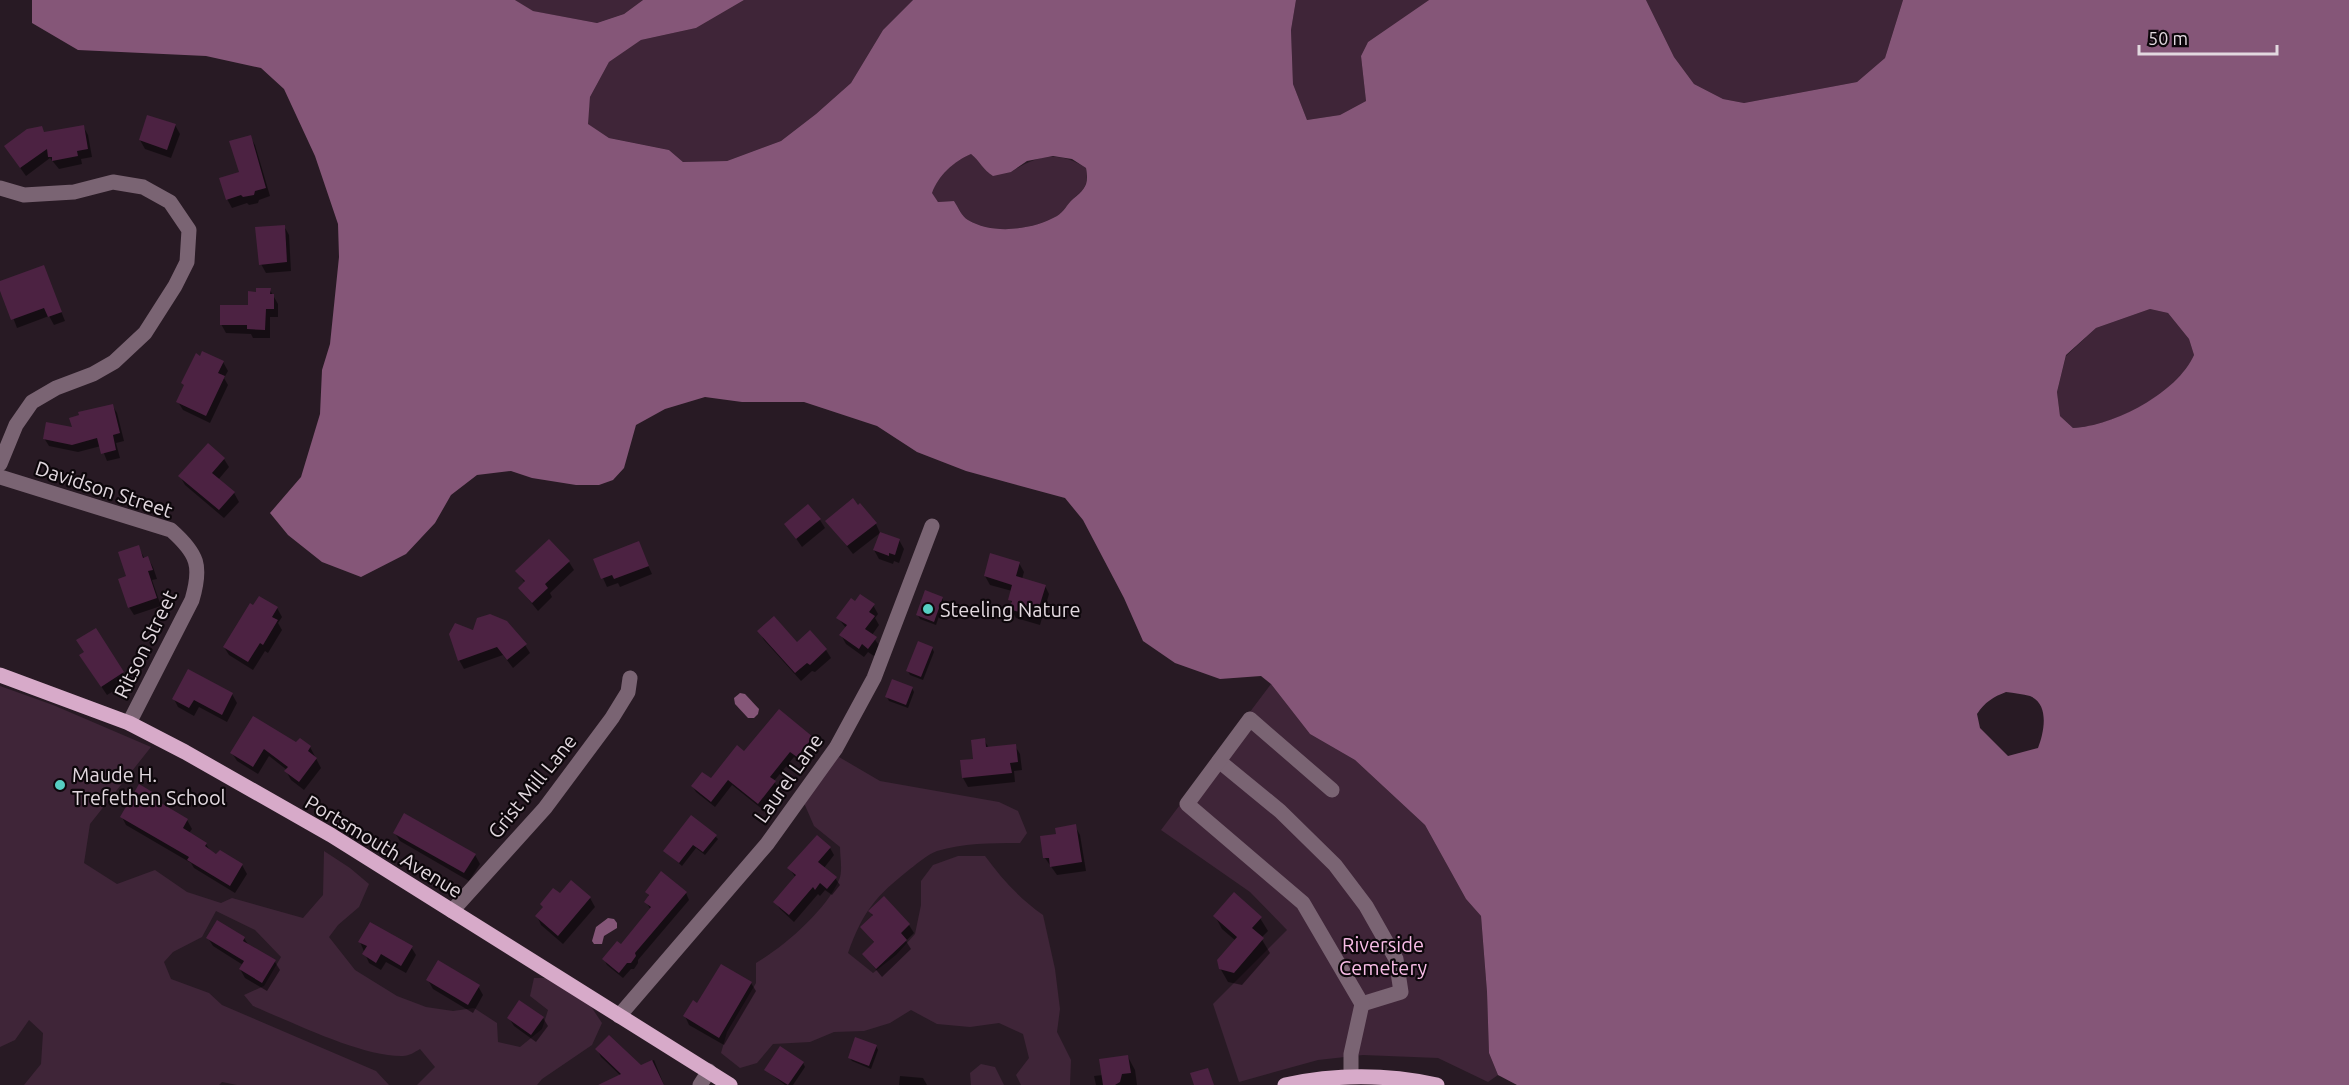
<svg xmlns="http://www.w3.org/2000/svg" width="2349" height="1085" viewBox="0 0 2349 1085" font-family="Ubuntu,sans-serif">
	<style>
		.green { fill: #3f2538 }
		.water { fill: #855678; fill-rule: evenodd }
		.shadow { fill: #0007 }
		.building { fill: #4c2242 }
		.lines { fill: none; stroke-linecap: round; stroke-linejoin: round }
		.minor { stroke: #7a6473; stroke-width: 15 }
		.major { stroke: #d7aac9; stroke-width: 15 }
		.poi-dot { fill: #56cec3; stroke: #0d070b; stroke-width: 2 }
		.labels { text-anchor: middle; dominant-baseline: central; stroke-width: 4.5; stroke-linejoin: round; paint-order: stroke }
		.street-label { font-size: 20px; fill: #e2d8df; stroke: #0d070b }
		.poi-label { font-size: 20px; fill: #e2d8df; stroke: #0d070b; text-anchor: start }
		.park-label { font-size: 20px; fill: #f9bde7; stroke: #0d070b }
	</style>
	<rect width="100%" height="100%" fill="#281a24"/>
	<g class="green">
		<polygon points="515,0 643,0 624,14 597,23 532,11"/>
		<polygon points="744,0 913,0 883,30 851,83 816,114 781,141 727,161 683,162 669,150 609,138 587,124 590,97 609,62 641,40 696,28"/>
		<polygon points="1296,0 1429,0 1368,42 1361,56 1366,101 1340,115 1307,120 1293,84 1291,30"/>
		<polygon points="1646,0 1903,0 1885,58 1857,82 1744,103 1723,99 1694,84 1674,57"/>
		<path d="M971,154L980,161L1011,172C1037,155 1059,150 1086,168C1088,185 1086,188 1073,199C1067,204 1064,212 1057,216C1032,230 993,235 968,220C962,217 958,207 954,201L938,202L931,193C939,176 953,161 971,154Z"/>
		<path d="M2150,309L2168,313L2189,339L2194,355C2176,394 2114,426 2073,428L2060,416L2057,392L2066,356L2096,328Z"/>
		<polygon points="1271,684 1310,734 1355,760 1425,825 1466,899 1481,916 1487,992 1489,1053 1498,1075 1488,1082 1438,1058 1363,1055 1318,1060 1239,1082 1213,1004 1287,930 1250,892 1161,830"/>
		<path d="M0,686L53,705L151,747L90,824L84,863L117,884L155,870L187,892L221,903L232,898L303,918L323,895L324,851L350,868L369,884L359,907L338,925L329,937L355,970L397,996L426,1007L453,1011L474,1008L497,1023L498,1042L520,1047L542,1029L548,1010L530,996L534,978H549L590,1005L602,1023L592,1045L542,1079L537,1085H417L435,1067L420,1049C415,1052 409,1056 403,1056C362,1057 292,1022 253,1006L244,995L264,986L281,957L255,930L216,911L202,937L173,952L164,962L171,979L209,993L222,1005L376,1071L389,1085H237L222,1082L219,1085H24L41,1064L43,1033L29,1020L15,1040L0,1047Z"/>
		<path d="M839,757L880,781L999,802L1018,811L1027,833L1020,843C993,843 963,843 937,851C928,854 918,863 910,869C876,896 863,911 848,953L873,973L896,955L915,934L921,905V881L933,865L958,856H985C1002,879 1019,898 1043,915L1055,969L1060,1009L1057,1032L1071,1060L1070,1085H1021L1016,1075L1029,1058L1023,1034L999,1023L970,1027L937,1024L911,1010L890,1023L864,1031L834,1032L810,1042L773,1044L757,1063L740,1068L721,1053L727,1032L756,983V963C785,946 826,910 839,880C843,871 840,857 840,847L814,826L804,803L825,772Z"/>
		<polygon points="981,1064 995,1067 1004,1085 971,1085 970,1073"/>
	</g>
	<g class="water">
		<path d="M32,0H515L533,11L597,23L624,14L643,0H744L696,28L641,40L609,62L590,97L588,124L609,138L669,150L683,162L727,161L781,141L816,114L851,83L883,30L913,0H1296L1291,30L1293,84L1307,120L1340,115L1366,101L1361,56L1368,42L1429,0H1646L1674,57L1694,84L1723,99L1744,103L1857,82L1885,58L1903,0H2349V1085H1517L1498,1075L1489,1053L1487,992L1481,916L1466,899L1425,825L1355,760L1310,734L1271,684L1261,676L1220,679L1175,663L1143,641L1124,598L1083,520L1065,498L966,471L917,452L877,426L804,402H742L705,397L665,409L636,425L624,468L613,480L599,485H576L532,478L511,471L477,475L451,495L435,523L406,554L361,577L322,562L288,535L270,513L301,477L320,414L322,370L330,344L339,257L338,224L315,156L284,89L261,68L206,56L78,50L32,23ZM971,154C980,161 983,170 993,176L1011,172L1027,161L1053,156L1072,159L1086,168C1089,185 1085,189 1073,199C1067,204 1064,212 1057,216C1032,230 993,235 968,220C962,217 958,207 954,201L938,202L932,193C938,176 954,161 971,154ZM2150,309L2168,313L2189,339L2194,355C2177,393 2114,426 2073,428L2060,416L2057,392L2066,355L2096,328ZM2006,692C2014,693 2023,694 2030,696C2050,704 2044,733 2038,748L2008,756L1980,728L1977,714C1985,702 1993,697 2006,692Z"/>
		<polygon points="740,693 745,694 759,709 758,714 754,718 748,718 735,704 734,698"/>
		<polygon points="608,918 614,919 617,923 617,928 604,936 602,944 594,944 592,941 596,927"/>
	</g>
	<g class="shadow">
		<polygon points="175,125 180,134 171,158 145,149 140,140"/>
		<polygon points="83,126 88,135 92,157 81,159 82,164 59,169 50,158 26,176 11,155 45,134"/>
		<polygon points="250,137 255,145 270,196 259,200 258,203 249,205 247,203 232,208 227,199 241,173"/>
		<polygon points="284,226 289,235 291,271 266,273 261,264"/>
		<polygon points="43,267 65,321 54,325 49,316 17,328 0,283"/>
		<polygon points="270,290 278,304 278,317 270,317 270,338 253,338 251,334 226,333 221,324 249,307 257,293"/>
		<polygon points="223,362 228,371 224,378 228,385 210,423 183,410 178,402"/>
		<polygon points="112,405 117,413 124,441 116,443 120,458 107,461 101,446 78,452 49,446 44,438 74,429"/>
		<polygon points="224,459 229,467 218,480 234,493 239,502 224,518 185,485 180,476"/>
		<polygon points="820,520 825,528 802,547 786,524"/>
		<polygon points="827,521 876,524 880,533 853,554"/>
		<polygon points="899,540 904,549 899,563 894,561 893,564 879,559 874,550"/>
		<polygon points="638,543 652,574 620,587 618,583 607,587 595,560"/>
		<polygon points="138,547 145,559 148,558 153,567 157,579 152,580 161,606 134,615 129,607 128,577"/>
		<polygon points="569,562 574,570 550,593 552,597 538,611 520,589 525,583 517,571"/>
		<polygon points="1019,563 1024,572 1022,579 1045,586 1049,594 1040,625 1016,618 1011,609 1012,604 1010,600 1012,591 990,585 985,576"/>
		<polygon points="942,598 944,602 936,625 920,619 918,615"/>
		<polygon points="873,605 878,614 875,618 879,625 872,635 880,647 874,656 868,652 864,657 846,644 841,635 846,628 838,618"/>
		<polygon points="277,608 282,617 278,623 282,630 268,653 265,651 253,670 229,655 224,647"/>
		<polygon points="455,625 525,645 530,653 513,668 503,655 464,669 459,660"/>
		<polygon points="95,630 128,682 107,695 86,664 85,653"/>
		<polygon points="759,631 797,644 826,650 831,658 815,672 812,671 801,681 764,640"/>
		<polygon points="932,648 934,652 923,680 910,675 908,671"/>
		<polygon points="912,688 914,692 908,708 889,701 887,697"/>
		<polygon points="232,694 237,703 227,722 199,707 194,716 178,707 174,699"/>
		<polygon points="812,738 815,744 800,762 794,757 774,781 778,788 762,809 732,785 715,807 696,792 693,787 711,781 745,753"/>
		<polygon points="984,740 989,748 1015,746 1020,754 1022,770 1014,771 1015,782 968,787 963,778 962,762 975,760"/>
		<polygon points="297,744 310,747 321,768 304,790 291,780 286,771 287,770 269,756 258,774 237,761 232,753"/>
		<polygon points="152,794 158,804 187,820 192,829 189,833 206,844 211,852 242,865 247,874 235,893 194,868 191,863 126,825 122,817"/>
		<polygon points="405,815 475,855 480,864 469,881 400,841 395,833"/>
		<polygon points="1075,826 1080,835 1086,871 1057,875 1045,858 1058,835"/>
		<polygon points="715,836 718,839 705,855 696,848 682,866 665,851"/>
		<polygon points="830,848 834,855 824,868 835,878 840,885 832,895 825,890 820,896 818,894 794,922 780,909 775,902 796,878 789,868"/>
		<polygon points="661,873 686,893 689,900 638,960 638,963 634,969 631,969 623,978 607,965 604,959 621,946 651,910 646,902 649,897 647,892"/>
		<polygon points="560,896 590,898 595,907 563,944 541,925 537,916"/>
		<polygon points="870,911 909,925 914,933 906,941 911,949 882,977 864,955 875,944 862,927 873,917"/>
		<polygon points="1215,916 1260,918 1268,931 1261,938 1270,953 1242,985 1228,982 1220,968 1236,941 1222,929"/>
		<polygon points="208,938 244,938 249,946 275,962 280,970 267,991 245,978 240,969 243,965 213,946"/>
		<polygon points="360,942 411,947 416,955 406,973 386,962 381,970 369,963"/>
		<polygon points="428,980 478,986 483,995 473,1013 433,989"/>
		<polygon points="751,983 756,991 724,1045 689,1025 685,1016"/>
		<polygon points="509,1018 543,1018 548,1026 536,1042 514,1026"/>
		<polygon points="876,1046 878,1050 871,1069 852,1061 849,1057"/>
		<polygon points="597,1049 640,1066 654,1060 664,1085 619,1085 621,1076 601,1057"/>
		<polygon points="1128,1057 1135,1070 1137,1085 1096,1085 1094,1076 1103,1075"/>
		<polygon points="803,1063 805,1067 793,1085 785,1085 766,1070"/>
		<polygon points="900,1076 923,1078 927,1085 899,1085"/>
	</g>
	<g class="building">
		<polygon points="147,115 176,124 167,150 139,140"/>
		<polygon points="84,125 88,149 77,151 78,156 52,161 52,157 48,157 47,149 20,168 4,146 27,129 42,126 44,132"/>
		<polygon points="251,135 266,188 255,191 254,195 243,197 241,195 226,200 219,178 239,172 229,141"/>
		<polygon points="285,225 287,262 259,265 255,227"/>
		<polygon points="44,265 62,312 48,317 44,308 11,320 0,291 0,281"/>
		<polygon points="256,288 271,288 270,294 274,294 274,309 266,309 265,330 247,329 247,325 220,325 220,305 248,305 248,291 256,292"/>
		<polygon points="202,351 224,361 218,373 225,376 206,416 176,402 184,385 181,383 196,353 200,356"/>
		<polygon points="113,404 120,433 113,435 116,450 101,454 97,438 72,445 43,439 46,422 72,427 69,418 79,415 78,412"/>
		<polygon points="208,443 225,458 212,473 235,492 219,510 178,476"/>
		<polygon points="853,498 858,505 860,503 877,523 847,546 825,521"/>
		<polygon points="808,504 821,519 796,539 784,524"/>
		<polygon points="880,532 900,539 895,555 889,553 889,556 873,550"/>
		<polygon points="549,539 570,561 545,584 548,588 532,603 518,588 525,581 515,571"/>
		<polygon points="639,541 649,566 614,579 612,575 601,579 593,559"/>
		<polygon points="139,545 143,558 148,556 153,570 148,571 157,598 128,608 118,579 126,576 118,552"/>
		<polygon points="990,553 1020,562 1016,576 1046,585 1036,617 1009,609 1012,601 1008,600 1012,585 984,576"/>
		<polygon points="925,590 943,597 934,622 916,615"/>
		<polygon points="860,594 875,604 869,612 875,616 865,629 877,637 868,649 862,644 859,649 839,635 847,625 836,618 851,598 855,601"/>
		<polygon points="259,596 278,607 272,617 278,620 263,645 260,643 248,662 223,647 250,603 253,605"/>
		<polygon points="490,614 507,621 527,644 507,660 497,647 458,661 449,634 455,623 473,630 477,618"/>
		<polygon points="774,616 797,642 810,630 827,649 810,665 807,663 795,673 757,631"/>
		<polygon points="96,628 124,672 101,687 79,655 84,652 76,640"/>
		<polygon points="918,641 933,647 921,677 906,671"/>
		<polygon points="188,669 233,693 222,715 194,700 189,708 172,699"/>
		<polygon points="892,679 913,687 906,705 885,697"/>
		<polygon points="779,709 813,737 797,757 790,752 770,777 776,781 758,804 728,780 711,802 691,786 702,772 711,778 737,745 744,751"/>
		<polygon points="253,716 296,742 300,738 311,746 308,751 317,758 299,782 284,771 288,767 264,749 253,767 230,753"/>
		<polygon points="985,738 986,747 1016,744 1018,762 1010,763 1012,773 962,778 960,760 973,759 971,740"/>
		<polygon points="139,784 154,793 151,797 188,819 183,828 207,843 205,846 216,854 220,850 243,864 230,886 187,860 189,857 120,817"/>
		<polygon points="404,813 476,854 464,873 393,833"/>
		<polygon points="691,815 717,835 703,852 693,845 679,863 663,851"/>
		<polygon points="1076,824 1082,862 1050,867 1049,858 1043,858 1040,836 1056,834 1055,828"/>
		<polygon points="817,835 831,847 818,862 837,877 827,889 820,883 815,890 813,887 789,915 773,902 796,875 787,868"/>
		<polygon points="661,871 687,892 635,953 636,956 631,963 627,963 619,973 602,959 617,941 621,944 651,907 644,902 649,895 645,892"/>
		<polygon points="571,880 591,897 558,936 535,916 543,907 540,904 553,888 560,893"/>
		<polygon points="1234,892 1262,917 1252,928 1264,938 1234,973 1219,969 1217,960 1237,937 1213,916"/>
		<polygon points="884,896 910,924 901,933 907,940 876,969 862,954 874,942 860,927 873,915 868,911"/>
		<polygon points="217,920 245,937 243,941 276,960 262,983 239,969 244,961 206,938"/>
		<polygon points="370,922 413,946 401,966 381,954 376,963 362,954 367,946 358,942"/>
		<polygon points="438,960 480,985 468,1005 426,980"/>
		<polygon points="721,964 752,982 719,1038 683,1016 693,1000 697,1003"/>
		<polygon points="519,1000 544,1017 531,1035 507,1018"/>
		<polygon points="609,1035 641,1065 652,1060 664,1085 598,1085 621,1074 595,1049"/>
		<polygon points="855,1037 877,1045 869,1066 848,1058"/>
		<polygon points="780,1046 804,1062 788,1085 764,1070"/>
		<polygon points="1128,1055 1131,1073 1122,1074 1120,1082 1115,1085 1103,1085 1099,1059"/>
		<polygon points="1208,1068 1214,1085 1194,1085 1190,1073"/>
	</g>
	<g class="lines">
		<g class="minor">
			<polyline points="0,188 24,195 74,192 113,182 143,187 170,202 189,230 187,262 175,286 145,333 114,362 93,374 56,388 32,402 16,425 0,464"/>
			<path d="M0,477L171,530C198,554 202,566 192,600L129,723"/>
			<polyline points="1219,761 1280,811 1335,865 1366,906 1396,959 1401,992 1362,1004"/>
			<polyline points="1332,790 1250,719 1187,804 1303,903 1362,1004 1351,1054 1351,1076"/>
			<polyline points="452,911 545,808 612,718 628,692 630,678"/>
			<polyline points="619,1016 767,844 836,748 874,678 932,526"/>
			<polyline points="700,1085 709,1071"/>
		</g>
		<g class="major">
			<polyline points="0,675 129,723 185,752 331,835 730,1085"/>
			<path d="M1285,1085C1336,1074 1386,1074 1437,1085"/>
		</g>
	</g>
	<g class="poi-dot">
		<circle cx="928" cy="609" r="6"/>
		<circle cx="60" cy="785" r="6"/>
	</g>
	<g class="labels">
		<g class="street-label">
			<text transform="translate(104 489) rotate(18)">Davidson Street</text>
			<text transform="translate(145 644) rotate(-64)">Ritson Street</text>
			<text transform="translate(788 778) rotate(-55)">Laurel Lane</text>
			<text transform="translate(532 786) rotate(-51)">Grist Mill Lane</text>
			<text transform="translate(384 846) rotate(31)">Portsmouth Avenue</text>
		</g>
		<g class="poi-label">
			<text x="940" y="609">Steeling Nature</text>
			<text x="72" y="774">Maude H.<tspan x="72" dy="23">Trefethen School</tspan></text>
		</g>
		<g class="park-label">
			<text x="1383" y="944">Riverside<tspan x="1383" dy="23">Cemetery</tspan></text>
		</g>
	</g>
	<path d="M2139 45v9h138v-9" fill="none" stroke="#e2d8df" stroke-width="3"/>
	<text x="2148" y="45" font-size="18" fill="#e2d8df" stroke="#0d070b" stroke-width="4.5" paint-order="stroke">50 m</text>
</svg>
